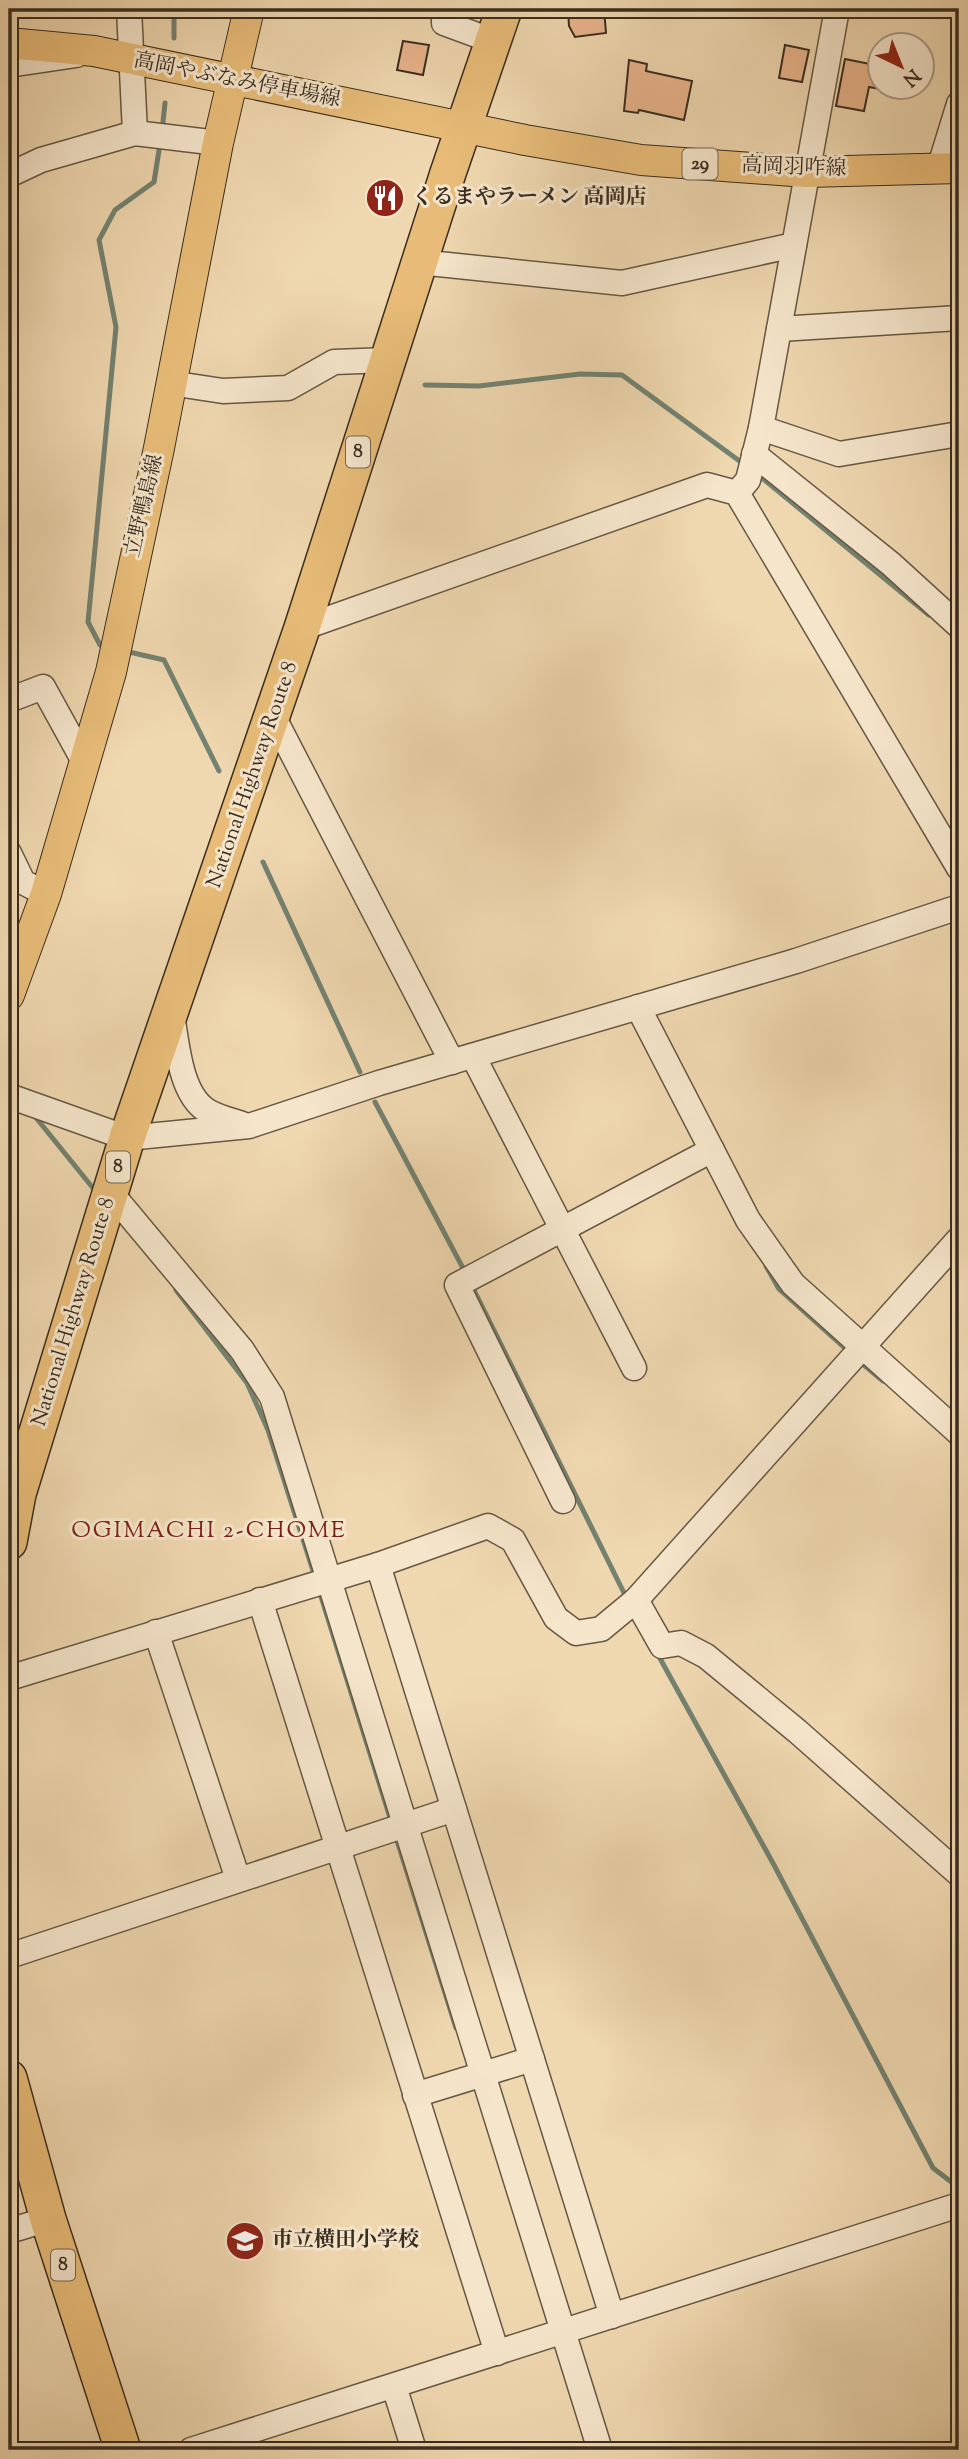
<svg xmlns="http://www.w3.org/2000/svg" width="968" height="2459" viewBox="0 0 968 2459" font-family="'Sorts Mill Goudy','Noto Serif JP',serif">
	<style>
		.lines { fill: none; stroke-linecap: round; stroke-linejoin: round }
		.stream { stroke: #738271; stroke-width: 5 }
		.building { fill: #e8b38b; stroke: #392d20; stroke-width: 2 }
		.minor-casing { stroke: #665844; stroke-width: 27 }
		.major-casing { stroke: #392d20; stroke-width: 32 }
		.highway-casing { stroke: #392d20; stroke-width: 38 }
		.minor { stroke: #f5e5cb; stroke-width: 24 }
		.major { stroke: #e8bc78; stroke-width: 30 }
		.highway { stroke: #e8bc78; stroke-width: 35 }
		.labels { text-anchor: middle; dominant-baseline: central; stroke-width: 6; stroke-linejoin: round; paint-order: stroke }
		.shield { fill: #f5e5cb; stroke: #716453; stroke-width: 2 }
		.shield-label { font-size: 19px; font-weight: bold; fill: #392d20 }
		.street-label { font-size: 21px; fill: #392d20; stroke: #f5e5cb }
		.poi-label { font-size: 21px; font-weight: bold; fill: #392d20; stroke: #f5e5cb; text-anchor: start }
		.neighbourhood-label { font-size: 23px; letter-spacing: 2px; fill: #7a1f14; stroke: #f5e5cb }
	</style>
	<rect width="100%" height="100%" fill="#efd7af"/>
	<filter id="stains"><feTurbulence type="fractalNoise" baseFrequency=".00286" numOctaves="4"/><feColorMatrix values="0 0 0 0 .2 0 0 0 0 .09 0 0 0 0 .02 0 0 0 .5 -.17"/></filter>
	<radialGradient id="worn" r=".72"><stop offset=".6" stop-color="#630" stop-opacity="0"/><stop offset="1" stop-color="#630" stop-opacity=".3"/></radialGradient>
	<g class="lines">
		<g class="stream">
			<polyline points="174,38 174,9"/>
			<polyline points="162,131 165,103"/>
			<polyline points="425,385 479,386 580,374 622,375 745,465"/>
			<polyline points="756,473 929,615"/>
			<polyline points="108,647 100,645 88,622 116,327 99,240 115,210 154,182 160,144"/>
			<polyline points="125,651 164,660 219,771"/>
			<polyline points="263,862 360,1072"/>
			<polyline points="375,1102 465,1272"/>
			<polyline points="33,1114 97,1193"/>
			<polyline points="766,1266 779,1289 848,1351"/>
			<polyline points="471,1284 627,1599"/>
			<polyline points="176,1290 247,1383 268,1430 315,1577"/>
			<polyline points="858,1360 883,1381"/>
			<polyline points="950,1440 959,1448"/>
			<polyline points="319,1590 391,1821"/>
			<polyline points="657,1653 774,1865 933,2168 958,2187"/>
			<polyline points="395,1834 456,2028"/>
		</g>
	</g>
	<g class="building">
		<polygon points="568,9 604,9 606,33 575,37 569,26"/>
		<polygon points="403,41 429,45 423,75 397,70"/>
		<polygon points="785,45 809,50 802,82 779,78"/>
		<polygon points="845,59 880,66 880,89 869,87 864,111 836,106"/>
		<polygon points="629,60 647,64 646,71 692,81 684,120 639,110 638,113 624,111"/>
	</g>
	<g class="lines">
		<g class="minor-casing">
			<g id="minor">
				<polyline points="129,9 135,133"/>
				<polyline points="444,9 444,23 493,41"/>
				<polyline points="9,65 76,55"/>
				<polyline points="939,169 959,104"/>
				<polyline points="9,175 41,160 135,133 218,143"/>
				<polyline points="419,262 622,283 794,245"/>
				<polyline points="779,329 959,318"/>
				<polyline points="170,383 223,391 288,388 334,362 388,360"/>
				<polyline points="761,428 839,454 959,434"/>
				<polyline points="754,454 891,564 959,626"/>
				<polyline points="737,493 748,480 761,428 837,9"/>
				<polyline points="302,628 707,485 737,493 959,868"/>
				<polyline points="9,700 43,687 86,765"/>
				<polyline points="273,716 452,1062"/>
				<polyline points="9,853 23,882 46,894"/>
				<polyline points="638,1007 748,1220 793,1284 959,1433"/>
				<path d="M172,1015C177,1043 180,1093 206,1110C216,1117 231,1120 242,1124"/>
				<polyline points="473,1056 634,1368"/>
				<polyline points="9,1096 127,1138 249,1126 379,1083 796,961 959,907"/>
				<polyline points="111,1193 242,1350 272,1397 600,2450"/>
				<polyline points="563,1501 457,1285 712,1150"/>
				<polyline points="378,1565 612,2316"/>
				<polyline points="260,1600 497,2353"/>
				<polyline points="636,1600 662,1646 681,1643 706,1656 797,1731 959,1874"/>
				<polyline points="156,1632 238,1879"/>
				<polyline points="9,1678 378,1565 488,1526 513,1540 556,1618 576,1633 601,1629 636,1600 959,1239"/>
				<polyline points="9,1956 454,1809"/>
				<polyline points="415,2095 532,2059"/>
				<polyline points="9,2231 48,2219"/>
				<polyline points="394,2386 414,2450"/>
				<polyline points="191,2450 959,2205"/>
			</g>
		</g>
		<g class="major-casing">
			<g id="major">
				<polyline points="9,43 94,51 525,140 641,160 807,172 959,168"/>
				<polyline points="9,995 46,894 111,672 159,448 218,143 249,9"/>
			</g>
		</g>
		<g class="highway-casing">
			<g id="highway">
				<polyline points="9,1542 18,1494 127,1138 302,628 448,173 504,9"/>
				<polyline points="9,2078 48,2219 123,2450"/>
			</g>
		</g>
		<use href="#minor" class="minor"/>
		<use href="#major" class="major"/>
		<use href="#highway" class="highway"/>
	</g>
	<defs>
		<g id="restaurant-disc" transform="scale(2.0125)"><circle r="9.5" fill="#8f2418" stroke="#f5e5cb"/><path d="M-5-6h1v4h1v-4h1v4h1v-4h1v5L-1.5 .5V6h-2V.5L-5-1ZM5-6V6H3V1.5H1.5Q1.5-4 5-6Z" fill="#fff"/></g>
		<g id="school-disc" transform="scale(2.0125)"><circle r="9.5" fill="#8f2418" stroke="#f5e5cb"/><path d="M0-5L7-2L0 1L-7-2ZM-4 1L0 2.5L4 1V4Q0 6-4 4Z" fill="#fff"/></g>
	</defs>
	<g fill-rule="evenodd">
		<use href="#restaurant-disc" x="385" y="198"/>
		<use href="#school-disc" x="245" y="2241"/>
	</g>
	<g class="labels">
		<g class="shield">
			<rect x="682.5" y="148.5" width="35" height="31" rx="5"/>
			<rect x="346" y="436.5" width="24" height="31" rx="5"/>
			<rect x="106" y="1151.5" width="24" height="31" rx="5"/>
			<rect x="51" y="2249.5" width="24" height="31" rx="5"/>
		</g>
		<g class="shield-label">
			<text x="700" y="164">29</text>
			<text x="358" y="452">8</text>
			<text x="118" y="1167">8</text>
			<text x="63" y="2265">8</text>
		</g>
		<g class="street-label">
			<text transform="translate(237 81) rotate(11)">高岡やぶなみ停車場線</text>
			<text transform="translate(794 168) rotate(2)">高岡羽咋線</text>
			<text transform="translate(145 506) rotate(-77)">立野鴨島線</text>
			<text transform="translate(253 775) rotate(-71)">National Highway Route 8</text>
			<text transform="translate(74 1312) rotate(-73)">National Highway Route 8</text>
		</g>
		<g class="poi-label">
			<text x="412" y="198">くるまやラーメン 高岡店</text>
			<text x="272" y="2241">市立横田小学校</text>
		</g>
		<g class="neighbourhood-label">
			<text x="209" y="1531">OGIMACHI 2-CHOME</text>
		</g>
	</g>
	<rect width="968" height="2459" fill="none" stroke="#efd7af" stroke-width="35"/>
	<rect x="10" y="10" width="947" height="2438" fill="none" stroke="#392d20" stroke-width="3.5"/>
	<rect x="18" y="18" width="933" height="2424" fill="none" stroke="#392d20" stroke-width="2"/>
	<g transform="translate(901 66) rotate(137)"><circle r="33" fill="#f5e5cb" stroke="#aa9b87" stroke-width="2"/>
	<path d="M0-5L12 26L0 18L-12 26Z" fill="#8f2418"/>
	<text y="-10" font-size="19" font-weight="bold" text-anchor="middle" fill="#392d20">N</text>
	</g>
	<rect width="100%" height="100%" filter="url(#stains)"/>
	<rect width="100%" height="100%" fill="url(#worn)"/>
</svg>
